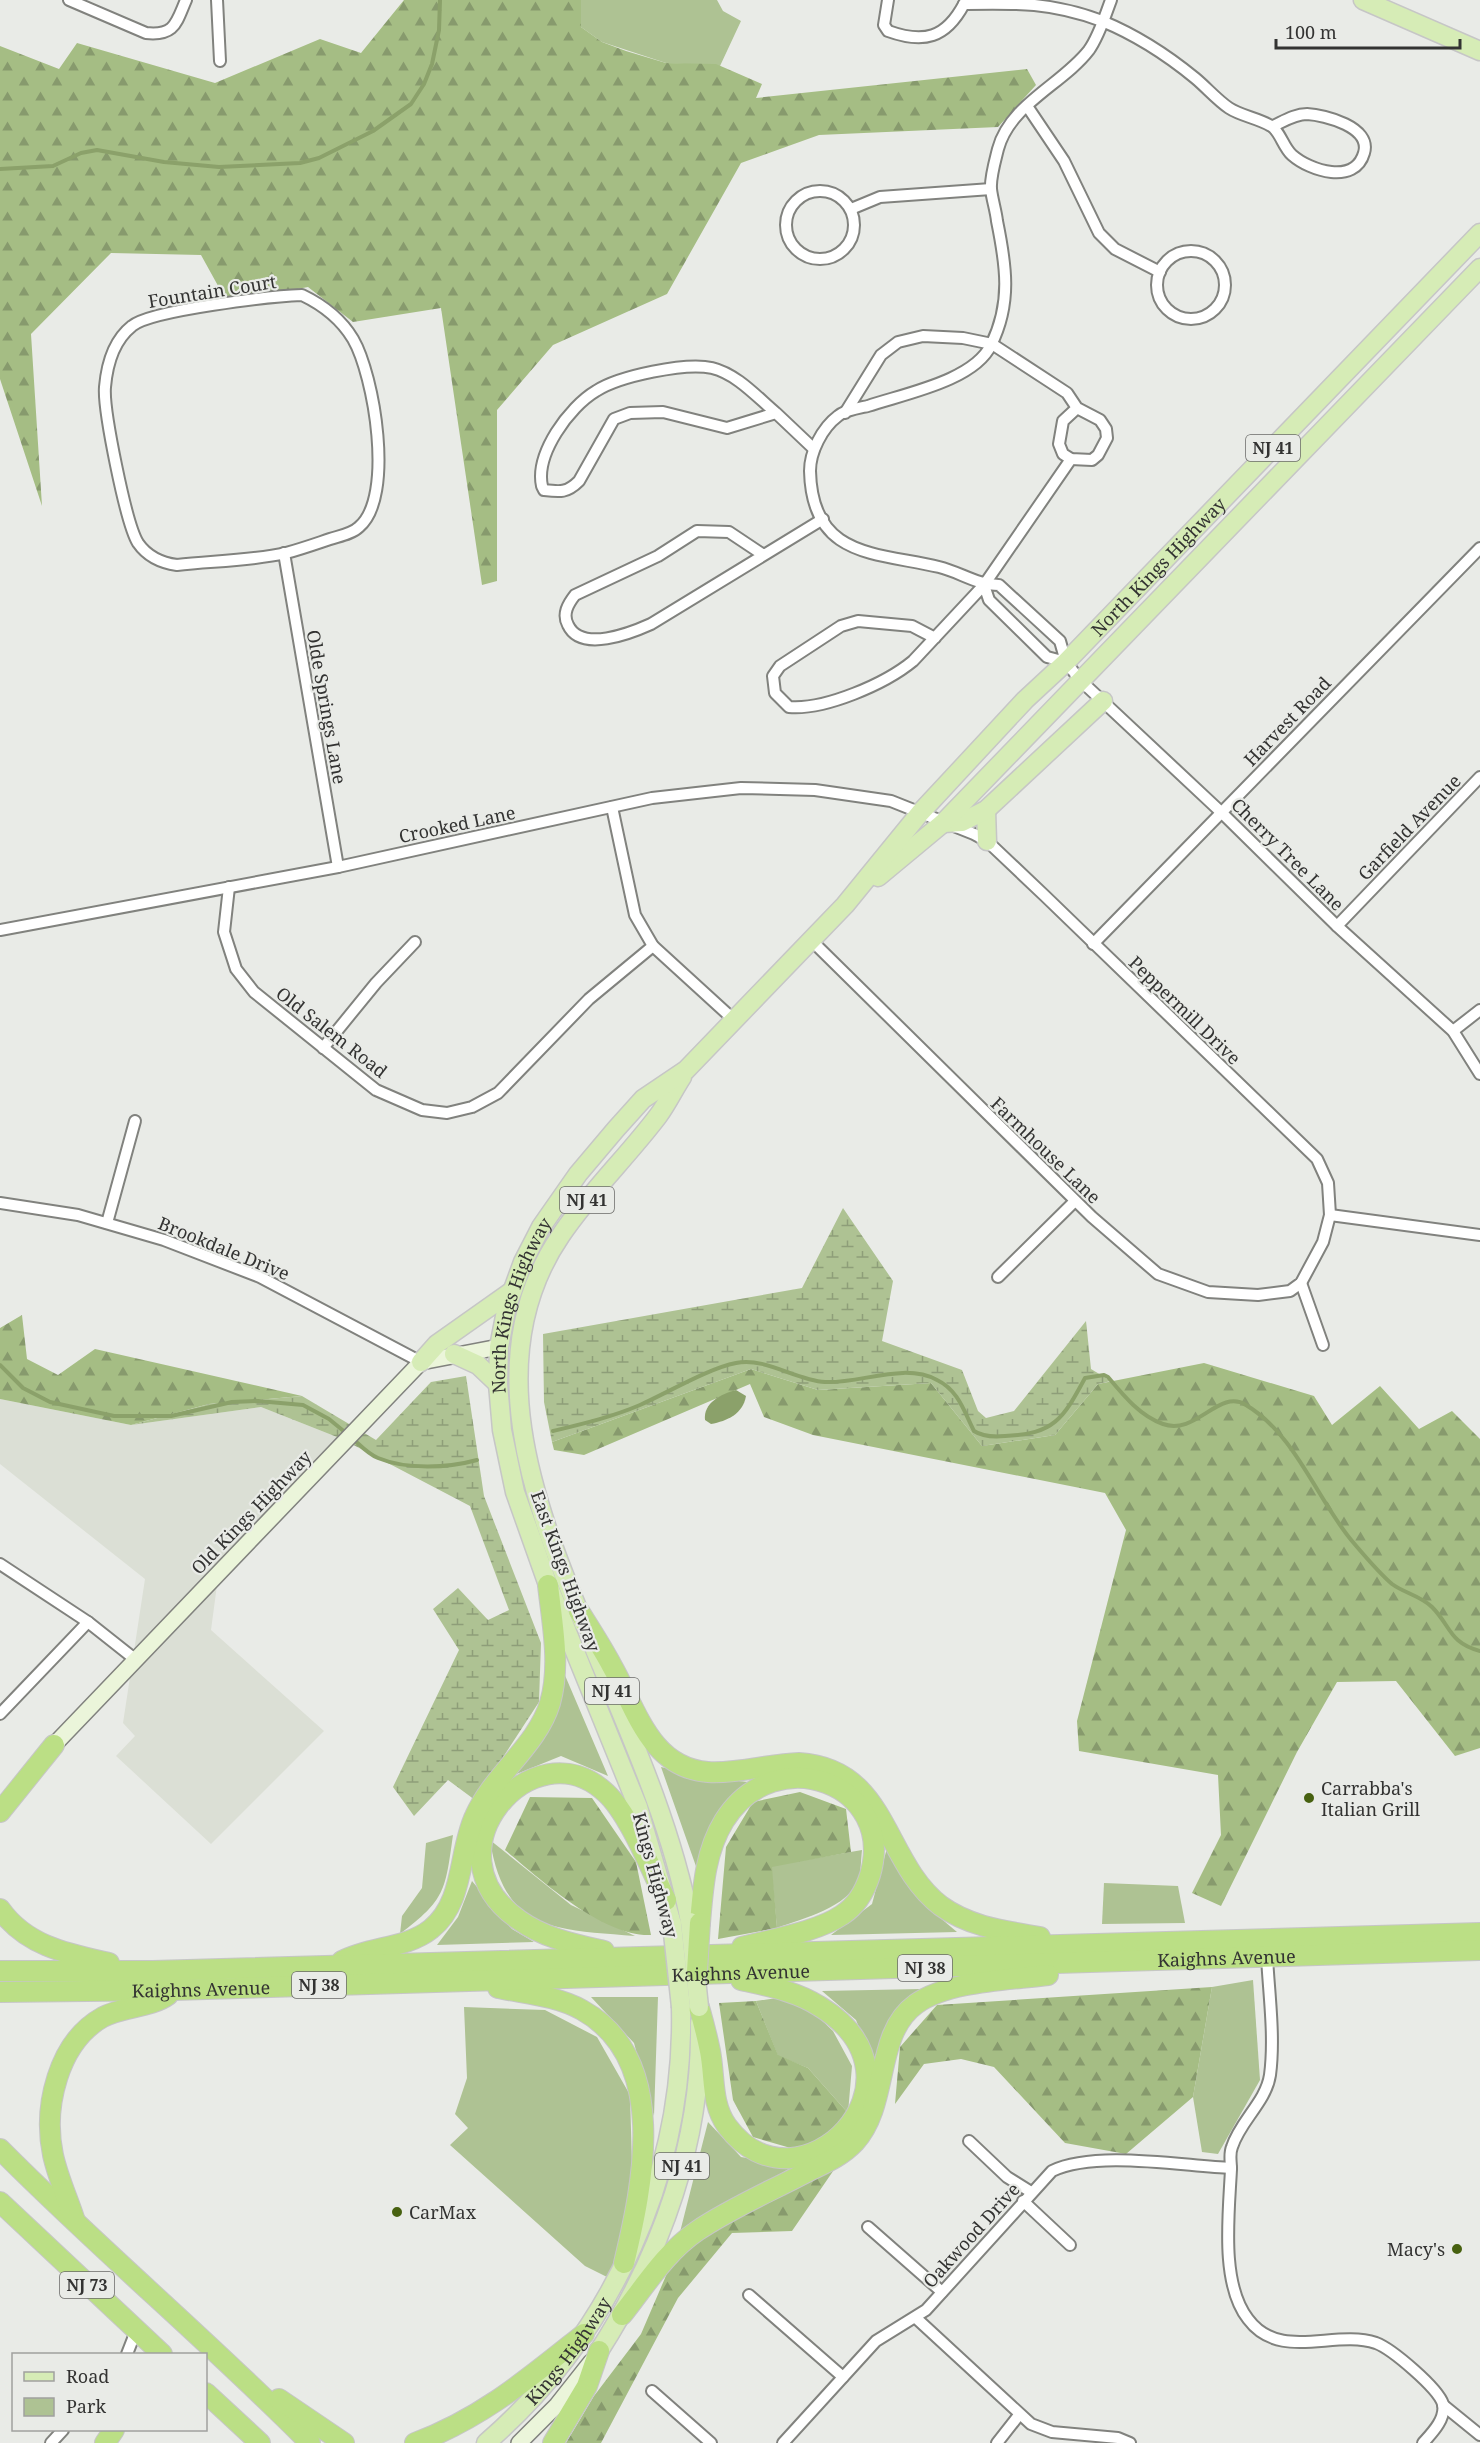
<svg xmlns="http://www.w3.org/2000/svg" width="1480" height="2443" viewBox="0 0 1480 2443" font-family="'Noto Serif',serif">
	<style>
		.built { fill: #dbdfd5 }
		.green { fill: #aec293 }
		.forest { fill: url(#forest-firs) }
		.wetland { fill: url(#wetland-marsh) }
		.water { fill: #8ba16a }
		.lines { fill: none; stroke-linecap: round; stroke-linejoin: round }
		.stream { stroke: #8ba16a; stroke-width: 4 }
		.street-casing { stroke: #81827e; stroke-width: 14 }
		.secondary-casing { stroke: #81827e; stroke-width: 18 }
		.primary-casing { stroke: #c6c6c6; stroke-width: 21 }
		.highway-casing { stroke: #c6c6c6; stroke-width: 22 }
		.street { stroke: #fff; stroke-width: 10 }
		.secondary { stroke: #ebf5da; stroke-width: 15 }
		.primary { stroke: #d6ecb6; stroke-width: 18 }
		.highway { stroke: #bbdf85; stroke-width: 20 }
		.primary-bridge-casing { stroke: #c6c6c6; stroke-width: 21; stroke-linecap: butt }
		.highway-bridge-casing { stroke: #c6c6c6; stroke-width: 22; stroke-linecap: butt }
		.primary-bridge { stroke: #d6ecb6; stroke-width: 18 }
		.highway-bridge { stroke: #bbdf85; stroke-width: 20 }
		.poi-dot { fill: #476110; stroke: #e9ebe7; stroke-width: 2 }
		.labels { text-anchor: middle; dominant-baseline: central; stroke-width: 4.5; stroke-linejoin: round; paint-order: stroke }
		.shield { fill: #e9ebe7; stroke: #6a6a68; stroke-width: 1.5 }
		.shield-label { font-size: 16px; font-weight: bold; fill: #333332 }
		.street-label { font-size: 18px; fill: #333332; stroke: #e9ebe7 }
		.poi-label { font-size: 18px; fill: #333332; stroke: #e9ebe7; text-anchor: start }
	</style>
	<defs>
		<pattern id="forest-firs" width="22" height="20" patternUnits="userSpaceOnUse" patternTransform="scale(1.5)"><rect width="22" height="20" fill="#a5bd84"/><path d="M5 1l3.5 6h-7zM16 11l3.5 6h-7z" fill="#879a6d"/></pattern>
		<pattern id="wetland-marsh" width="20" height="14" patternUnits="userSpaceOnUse" patternTransform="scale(1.5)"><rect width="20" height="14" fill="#aec293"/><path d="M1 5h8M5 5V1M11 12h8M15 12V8" fill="none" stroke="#8e9e79"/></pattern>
	</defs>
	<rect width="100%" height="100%" fill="#e9ebe7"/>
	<polygon class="built" points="0,1399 131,1425 261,1407 342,1439 219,1570 211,1630 324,1731 211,1844 116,1756 135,1736 123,1723 145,1579 0,1464"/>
	<g class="green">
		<polygon points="581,0 717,0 723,11 741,21 720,66 666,63 602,42 581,27"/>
		<polygon points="564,1673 608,1776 561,1756 504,1779"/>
		<polygon points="661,1767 709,1778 748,1782 713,1820 698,1872"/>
		<path d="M453,1835C445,1891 446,1899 400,1934L402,1916L422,1888L426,1843Z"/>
		<path d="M490,1840L571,1905L635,1936C557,1929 504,1933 490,1840Z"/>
		<polygon points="887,1848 919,1900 957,1932 831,1935 872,1904"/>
		<path d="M862,1850C861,1859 861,1870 859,1878C849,1908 803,1918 777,1928L771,1866Z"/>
		<polygon points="472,1881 512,1929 534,1942 437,1945 458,1917"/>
		<polygon points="1104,1883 1178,1886 1185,1923 1102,1924"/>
		<polygon points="1253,1980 1260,2080 1218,2154 1202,2152 1193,2097 1212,1987"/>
		<polygon points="921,1989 886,2025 873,2062 856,2020 822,1991"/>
		<polygon points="591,1997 658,1997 654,2116 634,2043"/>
		<polygon points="777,1998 812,2011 833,2031 852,2066 848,2113 808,2068 778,2056 756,2001"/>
		<polygon points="464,2007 545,2010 597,2037 630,2095 633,2200 611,2279 585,2266 450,2145 468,2128 455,2114 467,2078"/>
		<polygon points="708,2122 741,2157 794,2166 680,2232"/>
	</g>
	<g class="forest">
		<polygon points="404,0 581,0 581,27 602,42 626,51 666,63 716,64 762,84 756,98 1027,69 1036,85 998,127 819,135 741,163 667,294 553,345 497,410 497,581 482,585 441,308 353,322 308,287 227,302 201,255 111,253 31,334 42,506 0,379 0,46 59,69 77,43 215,83 320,39 361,53"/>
		<polygon points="22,1315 27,1359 58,1375 95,1349 302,1396 209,1404 131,1425 0,1399 0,1328"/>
		<polygon points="1204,1363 1314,1396 1332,1425 1380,1386 1419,1429 1452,1411 1480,1439 1480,1748 1455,1756 1396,1681 1337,1682 1297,1752 1221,1906 1192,1893 1221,1835 1218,1775 1079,1751 1077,1721 1126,1530 1105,1493 813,1435 764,1417 750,1384 584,1455 554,1450 552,1442 751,1369 818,1390 931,1383 982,1446 1055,1435 1098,1384"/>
		<polygon points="800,1792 846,1809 851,1852 772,1867 777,1928 718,1939 726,1847 753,1802"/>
		<path d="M530,1797L592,1798L636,1862L651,1935C603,1937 541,1880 505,1850Z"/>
		<polygon points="1212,1987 1193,2097 1126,2154 1065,2143 994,2067 961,2059 924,2064 895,2104 900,2047 937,2005"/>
		<polygon points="756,2001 778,2055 808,2068 848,2113 826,2138 794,2149 753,2137 733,2100 719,2003"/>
		<polygon points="840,2161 792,2231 732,2233 678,2298 601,2443 566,2443 594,2396 641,2334 668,2271 681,2249"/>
	</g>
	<g class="wetland">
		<polygon points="843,1208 893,1281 882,1341 962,1370 978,1411 986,1418 1014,1411 1086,1321 1091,1369 1111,1381 1098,1384 1055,1435 982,1446 931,1383 818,1390 751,1369 552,1442 544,1402 543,1334 802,1288"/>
		<polygon points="466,1376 484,1496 541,1643 539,1702 475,1800 448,1780 414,1816 393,1787 459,1650 433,1609 458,1588 488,1620 509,1610 470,1506 342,1439 261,1407 131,1425 209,1404 302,1396 376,1440 431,1382"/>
	</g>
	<path class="water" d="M736,1390L746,1396C743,1414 727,1421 711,1424L705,1420C703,1403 721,1394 736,1390Z"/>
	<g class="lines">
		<g class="stream">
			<polyline points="0,169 53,166 81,153 97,150 164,162 219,167 300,163 319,158 373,131 411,104 424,84 432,64 439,30 440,0"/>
			<polyline points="0,1365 23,1388 50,1402 114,1416 171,1416 232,1402 258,1401 303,1405 329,1419 346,1433"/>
			<path d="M553,1431C582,1424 612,1417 640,1405C667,1393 709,1368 736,1363C766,1357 795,1380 825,1382C860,1384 904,1362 937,1380C958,1390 964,1411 974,1431C983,1437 994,1437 1005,1436C1054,1434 1063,1419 1085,1378L1104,1375L1108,1377C1123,1395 1140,1416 1163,1424C1196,1436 1219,1388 1246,1405C1296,1435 1316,1498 1352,1541C1364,1555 1378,1572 1392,1584C1404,1593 1421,1596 1432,1607C1451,1626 1449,1643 1480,1651"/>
			<path d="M352,1438C360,1445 368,1454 378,1458C407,1470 448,1468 477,1460"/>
		</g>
		<g class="street-casing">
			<g id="street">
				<path d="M69,0L146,33C175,36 176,23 186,0"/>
				<polyline points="217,0 220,61"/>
				<path d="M888,0L884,25L888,31C924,44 946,38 964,4"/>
				<path d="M1111,0C1105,16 1099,36 1089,50C1063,84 1010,104 998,149C995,161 990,178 991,189C992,199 996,211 997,221C1006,265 1012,303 991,345C974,381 903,394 868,406C859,408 845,410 838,416C822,428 810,452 810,471C812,558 875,552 939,567C960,572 977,585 999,585L1060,641L1066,662L1080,680L1222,813L1337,926L1453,1031L1480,1074"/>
				<path d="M964,4C1016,3 1051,2 1102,21C1136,35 1167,55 1195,78C1206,87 1217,100 1229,108C1241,116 1258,118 1271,126C1280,131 1283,147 1292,155C1310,171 1355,185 1364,153C1372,127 1325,115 1307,114C1295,114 1284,121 1273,126"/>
				<polyline points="1027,106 1064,161 1099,233 1115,249 1160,272"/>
				<circle cx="820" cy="225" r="34"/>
				<polyline points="851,209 880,197 991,189"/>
				<circle cx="1191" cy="285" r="34"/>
				<path d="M302,295C323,305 341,319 353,339C374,375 395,497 359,527C352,534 339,536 330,539C315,544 301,549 286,553C251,561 212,561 177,565C162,563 147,556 138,543C126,524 103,409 105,387C107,364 113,341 132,326C151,310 273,296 302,295Z"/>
				<path d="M776,413C757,397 737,374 712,368C686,362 619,376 596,391C569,407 535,454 542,486L544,490C560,492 567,493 579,481L614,419L630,413L663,412L727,428L776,413L814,449"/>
				<polyline points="845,413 881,355 898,342 923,336 963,338 992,344 1067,393 1077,408 1100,420 1106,429 1107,438 1098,455 1092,460 1071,459 1063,454 1059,444 1063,421 1077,408"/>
				<polyline points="284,553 338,867"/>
				<path d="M762,554L729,532L697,531L658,556L575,595C568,604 562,614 568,625C581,653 631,633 651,624L823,519"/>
				<polyline points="984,585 989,600 1047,657 1066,662"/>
				<path d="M935,638L912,626L858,621L841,626L780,666L773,676L775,693L789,707C825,710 885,684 913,661L984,585L1071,459"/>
				<polyline points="612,807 635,915 653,946 734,1020"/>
				<polyline points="229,887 224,932 236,969 254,992 376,1090 422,1110 447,1113 472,1107 498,1093 589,999 653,946"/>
				<polyline points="1337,926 1480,777"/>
				<polyline points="0,930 338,867 652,798 741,788 815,790 891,801 974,834 987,841 1045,896 1317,1159 1328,1183 1330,1215 1323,1242 1301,1283 1290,1291 1258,1295 1208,1292 1158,1274 1092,1217 811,940"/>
				<polyline points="1093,944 1480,548"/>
				<polyline points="1453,1031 1480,1010"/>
				<polyline points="323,1048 376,983 415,942"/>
				<polyline points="0,1203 78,1215 164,1240 260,1277 421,1362"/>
				<polyline points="1330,1215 1480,1235"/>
				<polyline points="107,1223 135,1121"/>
				<polyline points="998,1277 1075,1201"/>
				<polyline points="1301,1283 1323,1345"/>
				<polyline points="0,1564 88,1622 0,1714"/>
				<polyline points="88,1622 136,1660"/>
				<path d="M1267,1957C1269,1995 1275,2037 1270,2075C1266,2102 1240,2121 1232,2147C1229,2154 1231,2161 1231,2169C1229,2213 1220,2283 1248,2319C1280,2362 1334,2329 1376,2343C1392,2349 1438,2388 1443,2404C1446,2419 1432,2433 1423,2443"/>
				<polyline points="969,2141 1007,2177 1031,2192"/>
				<polyline points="1023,2201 1070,2245"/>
				<polyline points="868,2227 942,2292"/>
				<polyline points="749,2295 843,2377"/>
				<polyline points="916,2318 1031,2424 1052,2432 1118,2438 1130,2443"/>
				<polyline points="127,2354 136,2331"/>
				<polyline points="652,2391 711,2443"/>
				<polyline points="1443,2405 1480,2435"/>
				<polyline points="51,2443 63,2430"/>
				<path d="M783,2443L876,2341L926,2310L1052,2171C1096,2150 1182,2166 1231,2168"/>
				<polyline points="997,2443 1019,2415"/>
			</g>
		</g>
		<g class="secondary-casing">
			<g id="secondary">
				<polyline points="54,1745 421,1362 499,1347"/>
				<polyline points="519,2443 557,2405 591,2362"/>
			</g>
		</g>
		<g class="primary-casing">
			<g id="primary">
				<polyline points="1363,0 1480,51"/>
				<polyline points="986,810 987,841"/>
				<polyline points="943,823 962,822 986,810 1103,701"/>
				<polyline points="878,877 943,823 1480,268"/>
				<polyline points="454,1354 478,1365 498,1384"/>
				<polyline points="421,1362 437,1344 512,1291"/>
				<path d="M584,1624C533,1502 478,1356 561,1235C590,1192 627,1157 658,1116C667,1104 674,1089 682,1077"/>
				<path d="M595,1650C632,1738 672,1827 690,1922"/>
				<path id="s1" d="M672,1924L638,1807L548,1585L515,1492L502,1430L498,1384L499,1347L507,1306L523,1262L541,1227L578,1174L616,1129L643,1099L686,1070L845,905L920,813L1025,700L1066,662L1480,233"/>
				<path d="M599,2351C662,2253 702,2140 700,2023"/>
				<path id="s2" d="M486,2443C612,2334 685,2174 681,2007"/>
			</g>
		</g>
		<g class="highway-casing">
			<g id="highway">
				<path d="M579,1611C590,1629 602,1647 612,1666C636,1708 650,1768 708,1772C738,1774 768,1764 799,1763C889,1769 882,1861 941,1906C970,1927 1005,1931 1040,1937"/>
				<polyline points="0,1812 54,1745"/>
				<path d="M0,1909C26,1946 68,1954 109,1963"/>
				<path d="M700,1923C703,1888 705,1852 724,1821C776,1738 897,1785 870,1875C865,1891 856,1906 842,1915C817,1932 772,1939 742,1947"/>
				<path d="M604,1951C574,1944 544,1938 519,1920C422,1853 533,1724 606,1793C629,1814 651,1870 666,1900"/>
				<path d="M342,1961C370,1946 406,1949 431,1929C465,1902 458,1852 475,1816C493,1775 537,1746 550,1703C561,1665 552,1623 548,1585"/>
				<polyline points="0,1971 153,1971 1480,1933"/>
				<path d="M498,1988C527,1994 557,1996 582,2010C670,2059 643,2184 624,2263"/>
				<path id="s3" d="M0,1992L174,1990L1480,1950"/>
				<path d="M699,2007C703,2021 707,2036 710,2051C715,2076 711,2104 727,2126C798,2222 941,2080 819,2006C796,1991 767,1986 741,1980"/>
				<path d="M0,2149C100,2250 210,2342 310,2443"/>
				<polyline points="0,2202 162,2354"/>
				<path d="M75,2221C68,2199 58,2178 53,2155C43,2107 58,2042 103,2017C124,2006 150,2008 168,1995"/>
				<path d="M622,2315C645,2286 666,2252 697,2231C731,2208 769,2192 805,2173C823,2164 841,2157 855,2142C890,2103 874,2034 916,2004C948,1981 1009,1980 1048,1975"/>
				<polyline points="206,2393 260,2443"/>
				<polyline points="279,2399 344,2443"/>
				<polyline points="105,2443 114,2430"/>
				<path d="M415,2443C481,2419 530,2377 584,2334"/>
				<polyline points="553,2443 587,2386 599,2351"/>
			</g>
		</g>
		<use href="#street" class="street"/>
		<use href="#secondary" class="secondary"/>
		<use href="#primary" class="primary"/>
		<use href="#highway" class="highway"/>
		<g class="primary-bridge-casing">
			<g id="primary-bridge">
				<polyline points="690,1922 699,2007"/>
				<polyline points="672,1924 681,2007"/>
			</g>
		</g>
		<g class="highway-bridge-casing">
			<polyline id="highway-bridge" points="697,1971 700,1923"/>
		</g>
		<use href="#primary-bridge" class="primary-bridge"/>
		<use href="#highway-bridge" class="highway-bridge"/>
	</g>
	<g class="poi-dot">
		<circle cx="1309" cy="1798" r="6"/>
		<circle cx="397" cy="2212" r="6"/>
		<circle cx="1457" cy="2249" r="6"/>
	</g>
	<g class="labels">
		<g class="shield">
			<rect x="1246" y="435" width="54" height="26" rx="4.5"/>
			<rect x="560" y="1187" width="54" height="26" rx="4.5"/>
			<rect x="585" y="1678" width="54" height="26" rx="4.5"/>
			<rect x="898" y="1955" width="54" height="26" rx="4.5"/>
			<rect x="292" y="1972" width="54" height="26" rx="4.5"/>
			<rect x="655" y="2153" width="54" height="26" rx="4.5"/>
			<rect x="60" y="2272" width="54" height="26" rx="4.5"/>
		</g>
		<g class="shield-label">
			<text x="1273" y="448">NJ 41</text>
			<text x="587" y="1200">NJ 41</text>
			<text x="612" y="1691">NJ 41</text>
			<text x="925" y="1968">NJ 38</text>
			<text x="319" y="1985">NJ 38</text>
			<text x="682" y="2166">NJ 41</text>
			<text x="87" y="2285">NJ 73</text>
		</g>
		<g class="street-label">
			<text transform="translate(212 291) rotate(-9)">Fountain Court</text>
			<text stroke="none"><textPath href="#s1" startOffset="1641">North Kings Highway</textPath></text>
			<text transform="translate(327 707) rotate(80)">Olde Springs Lane</text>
			<text transform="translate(1287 721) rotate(-46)">Harvest Road</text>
			<text transform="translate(457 824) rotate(-12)">Crooked Lane</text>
			<text transform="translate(1409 827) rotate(-46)">Garfield Avenue</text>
			<text transform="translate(1288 854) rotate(45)">Cherry Tree Lane</text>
			<text transform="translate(1185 1010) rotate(44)">Peppermill Drive</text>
			<text transform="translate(332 1032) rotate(38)">Old Salem Road</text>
			<text transform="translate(1046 1150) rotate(44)">Farmhouse Lane</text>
			<text transform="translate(224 1248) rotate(22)">Brookdale Drive</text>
			<text stroke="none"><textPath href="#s1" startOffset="652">North Kings Highway</textPath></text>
			<text transform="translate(251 1512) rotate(-46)">Old Kings Highway</text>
			<text transform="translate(566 1571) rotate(70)">East Kings Highway</text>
			<text transform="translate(656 1875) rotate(75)">Kings Highway</text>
			<text stroke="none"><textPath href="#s3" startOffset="1227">Kaighns Avenue</textPath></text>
			<text stroke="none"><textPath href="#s3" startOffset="741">Kaighns Avenue</textPath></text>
			<text stroke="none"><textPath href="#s3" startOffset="201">Kaighns Avenue</textPath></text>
			<text transform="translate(971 2235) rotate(-48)">Oakwood Drive</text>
			<text stroke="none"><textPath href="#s2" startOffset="124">Kings Highway</textPath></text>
		</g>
		<g class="poi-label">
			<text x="1321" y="1788">Carrabba's<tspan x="1321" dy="21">Italian Grill</tspan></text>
			<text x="409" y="2212">CarMax</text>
			<text x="1445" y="2249" text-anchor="end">Macy's</text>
		</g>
	</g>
	<rect x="12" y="2353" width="195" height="78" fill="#e9ebe7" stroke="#a0a19f" stroke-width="1.5"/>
	<rect x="24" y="2372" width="30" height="9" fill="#d6ecb6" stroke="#a0a19f" stroke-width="1.5"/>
	<text x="66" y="2383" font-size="18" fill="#333332">Road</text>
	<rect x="24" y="2398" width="30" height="18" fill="#aec293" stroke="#a0a19f" stroke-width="1.5"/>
	<text x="66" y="2413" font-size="18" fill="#333332">Park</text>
	<path d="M1276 39v9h184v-9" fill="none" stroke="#333332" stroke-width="3"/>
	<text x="1285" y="39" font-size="18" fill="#333332" stroke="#e9ebe7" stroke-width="4.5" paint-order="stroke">100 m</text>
</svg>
